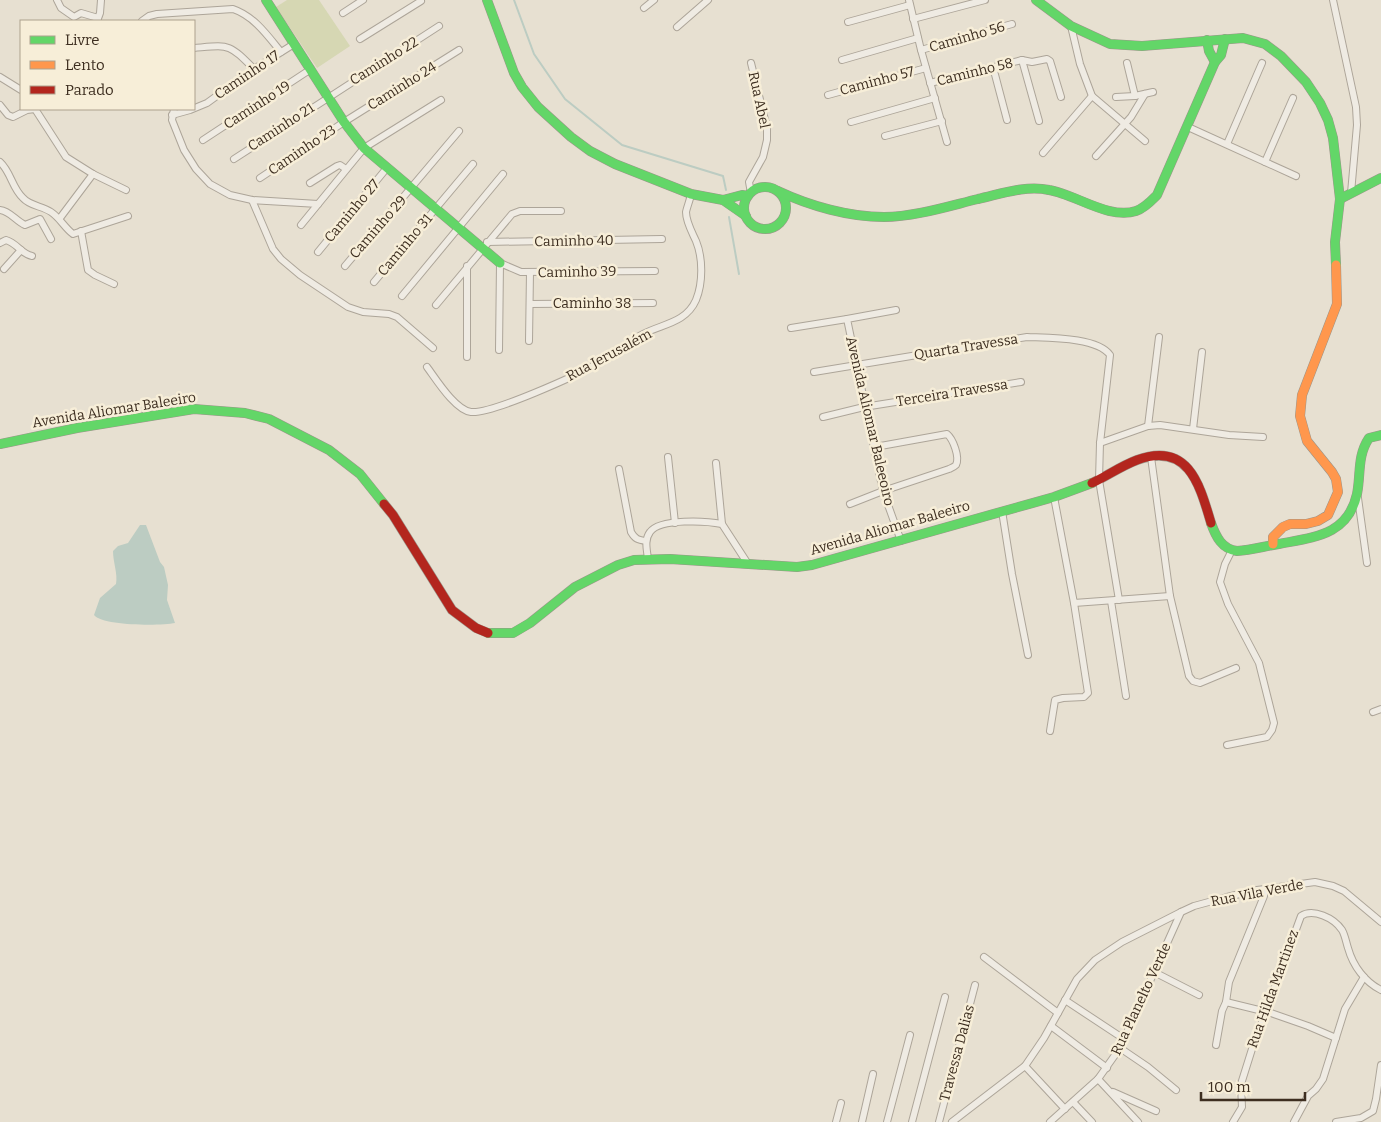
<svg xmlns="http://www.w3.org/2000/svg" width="1381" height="1122" viewBox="0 0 1381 1122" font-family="Bitter,serif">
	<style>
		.green { fill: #d6d7b3 }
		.water { fill: #bcccc2 }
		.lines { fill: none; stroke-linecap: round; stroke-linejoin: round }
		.stream { stroke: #bcccc2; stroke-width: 2 }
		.street-casing { stroke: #ada599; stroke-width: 8 }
		.fast-casing { stroke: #9c958a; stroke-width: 10 }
		.slow-casing { stroke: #9c958a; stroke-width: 10 }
		.jam-casing { stroke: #9c958a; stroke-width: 10 }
		.street { stroke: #efebe3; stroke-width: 6 }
		.fast { stroke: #63d668; stroke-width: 9 }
		.slow { stroke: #ff974d; stroke-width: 9 }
		.jam { stroke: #b3261e; stroke-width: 9 }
		.labels { text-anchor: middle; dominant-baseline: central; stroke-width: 5; stroke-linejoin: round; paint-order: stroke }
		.street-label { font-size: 14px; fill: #3d2e20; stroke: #f7eed8 }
	</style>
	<rect width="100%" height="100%" fill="#e7e0d1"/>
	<polygon class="green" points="287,0 319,0 350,46 317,68 276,7"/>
	<path class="water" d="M140,525H146L160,562L164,567L168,585L167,600L175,623C161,626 102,626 94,615L100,598L116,584C118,574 113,562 113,551L118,546L128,543Z"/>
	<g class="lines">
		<g class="stream">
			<polyline points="514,0 534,54 565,99 622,145 723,176 726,190"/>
			<polyline points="729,217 739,274"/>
		</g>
		<g class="street-casing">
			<g id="street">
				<polyline points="57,0 61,8 74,17 81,13 98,18"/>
				<polyline points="909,0 921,50 947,142"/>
				<polyline points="1333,0 1356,107 1357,125 1351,193"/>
				<polyline points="644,8 654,0"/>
				<polyline points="343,13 363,0"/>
				<polyline points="913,19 985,0"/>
				<polyline points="97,21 100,13 101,0"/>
				<path d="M142,21L149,16L157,14L233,9C254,16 268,36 281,52"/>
				<polyline points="848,22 910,5"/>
				<polyline points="1071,26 1080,64 1092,96 1145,141"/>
				<polyline points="677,27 708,0"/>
				<polyline points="360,39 421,1"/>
				<path d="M194,48C230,45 228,43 254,69"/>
				<polyline points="921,50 1012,24"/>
				<polyline points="842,60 918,38"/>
				<polyline points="1022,60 1039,121"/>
				<polyline points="1127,63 1135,96"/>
				<polyline points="993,67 1007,120"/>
				<polyline points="0,77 21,90"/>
				<polyline points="930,83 1022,60 1032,62 1047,59 1050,61 1061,97"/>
				<polyline points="828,95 926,68"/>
				<polyline points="1116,97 1135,96 1153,92"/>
				<polyline points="0,105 8,115 13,117 27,110 35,109 66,157 93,174 126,190"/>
				<polyline points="174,109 172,120 184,150 196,169 210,184 230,195 252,200 318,204"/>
				<polyline points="172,115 190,110 207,103 254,69 294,44"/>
				<polyline points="851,122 935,98"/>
				<polyline points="1188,127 1296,176"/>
				<polyline points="885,136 942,121"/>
				<polyline points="203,140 311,69"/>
				<polyline points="1227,144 1262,63"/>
				<polyline points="1043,153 1092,96"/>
				<polyline points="1096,156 1131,117 1145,94"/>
				<polyline points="234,159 439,26"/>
				<path d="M0,162C11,172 12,188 23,198C30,206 42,206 51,212C60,218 64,227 73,234L128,216"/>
				<polyline points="1265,162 1293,98"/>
				<polyline points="260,178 344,122 459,50"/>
				<polyline points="310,183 337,166 340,165 346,169"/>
				<polyline points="751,193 749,182 763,157 767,140 767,128 751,63"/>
				<polyline points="252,200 273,249 281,259 300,275 348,307 363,312 389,314 397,317 433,348"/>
				<path d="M0,210C10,211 16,221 25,225L40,219L51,239"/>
				<polyline points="60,218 93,174"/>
				<polyline points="301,225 364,148 441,100"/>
				<polyline points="81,231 88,270 95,275 114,284"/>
				<polyline points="487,242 662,239"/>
				<path d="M0,243L6,240C17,243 21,254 32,256"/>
				<polyline points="318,252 386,169"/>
				<polyline points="345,266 459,131"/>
				<polyline points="4,269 21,250"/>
				<polyline points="374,282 473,164"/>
				<polyline points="402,296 503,174"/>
				<polyline points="530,304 653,303"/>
				<polyline points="436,305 512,214 520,211 561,211"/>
				<polyline points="896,310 847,319 883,491 901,541"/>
				<polyline points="791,328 847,319"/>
				<polyline points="529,341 530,272"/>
				<polyline points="499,350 500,263 521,272 655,271"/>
				<polyline points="467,357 467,266"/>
				<path d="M427,367C436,379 455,410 471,412C492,414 578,375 598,363C614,355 627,342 643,334C662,324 686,323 696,300C703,283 703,258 696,241C692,232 686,222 686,212C687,207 690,200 691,194"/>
				<path d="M814,372L1027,337C1048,338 1097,337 1110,355L1100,443L1099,480L1119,600"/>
				<polyline points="823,417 864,407 1021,382"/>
				<polyline points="1148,426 1159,337"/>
				<polyline points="1193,429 1202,352"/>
				<polyline points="1100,443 1148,426 1160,425 1229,435 1263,437"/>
				<polyline points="668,457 675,523"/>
				<polyline points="1151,457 1170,596 1189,676 1193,681 1200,683 1236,668"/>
				<polyline points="716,463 722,524"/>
				<path d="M619,469L631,532C635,539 638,540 646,541"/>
				<polyline points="1054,497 1074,603 1170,596"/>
				<polyline points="1358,498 1367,563"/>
				<path d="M850,504L883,491L949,469C951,468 954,467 956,465C960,457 953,439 947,434L875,447"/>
				<polyline points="1002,511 1012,574 1028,655"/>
				<path d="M648,559C647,550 644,540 650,532C660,518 707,521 722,524L748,564"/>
				<polyline points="1111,601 1126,696"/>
				<polyline points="1373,712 1381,709"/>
				<polyline points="1050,731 1055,700 1063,698 1084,697 1088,693 1074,603"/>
				<polyline points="1227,745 1267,737 1272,730 1274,723 1259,663 1228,604 1220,582 1225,564 1232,550"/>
				<polyline points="984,957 1058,1013"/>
				<polyline points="1154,972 1199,995"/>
				<polyline points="1065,1000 1124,1039"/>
				<polyline points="1226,1002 1229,982 1264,896 1265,889"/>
				<polyline points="1051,1026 1107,1068"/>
				<polyline points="1216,1045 1222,1011 1226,1002 1271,1013 1308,1026 1336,1038"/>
				<polyline points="1120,1048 1148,1067 1176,1090"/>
				<polyline points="1025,1066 1065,1109"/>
				<polyline points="1098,1079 1138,1122"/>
				<polyline points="1113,1092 1156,1111"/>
				<polyline points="1073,1102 1092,1122"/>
				<polyline points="836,1122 841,1103"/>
				<polyline points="862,1122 873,1074"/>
				<polyline points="887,1122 910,1035"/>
				<polyline points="912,1122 945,997"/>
				<polyline points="939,1122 975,985"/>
				<polyline points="952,1122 1025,1066 1044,1038 1077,979 1095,960 1122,942 1181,912 1194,906 1227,897 1257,890 1315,882 1333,886 1344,891 1381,922"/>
				<polyline points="1050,1122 1098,1079 1120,1048 1181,912"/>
				<path d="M1233,1122L1242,1107L1241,1084L1252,1049L1301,916C1313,908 1334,918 1342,930C1345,935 1346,942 1348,948C1353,966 1365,982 1381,990"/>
				<polyline points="1294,1122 1308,1096 1316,1089 1323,1079 1345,1009 1364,977"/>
				<polyline points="1336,1122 1361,1118 1373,1111 1376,1099 1381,1065"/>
			</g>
		</g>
		<g class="fast-casing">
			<g id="fast">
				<polyline points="266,0 344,122 364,148 500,263"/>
				<polyline points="487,0 514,73 522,87 538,107 571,137 590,151 615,164 691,194 723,200 746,216"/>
				<polyline points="1036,0 1071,26 1110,44 1142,46 1243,38 1265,44 1281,56 1306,82 1320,103 1328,120 1333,138 1340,199 1335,242 1336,265"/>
				<polyline points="1207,40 1209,51 1215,62"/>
				<circle cx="765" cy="208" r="21"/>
				<path d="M778,191C810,206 849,217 884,217C914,217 949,206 978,199C1001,194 1025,185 1049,190C1075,194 1109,220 1136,211C1145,208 1151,201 1157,195L1215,62L1221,55L1225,39"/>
				<polyline points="1340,199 1381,178"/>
				<polyline points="723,200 742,195 748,196"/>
				<polyline points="0,444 77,428 194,409 245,413 269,419 329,450 360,474 384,504"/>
				<path d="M1211,523C1216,537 1222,549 1237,551C1252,550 1265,546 1279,544C1315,537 1348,535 1357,494C1361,474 1357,456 1369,438L1381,435"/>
				<polyline points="488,633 513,633 530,623 575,587 618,565 634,560 670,559 797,567 812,565 1054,497 1092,483"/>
			</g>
		</g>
		<g class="slow-casing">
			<polyline id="slow" points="1273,544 1273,537 1283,527 1290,524 1306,524 1318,521 1328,515 1338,492 1336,479 1332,472 1307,441 1300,416 1302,395 1337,304 1336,265"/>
		</g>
		<g class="jam-casing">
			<g id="jam">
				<path d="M1092,483C1107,476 1121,466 1137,460C1189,441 1200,486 1211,523"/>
				<polyline points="384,504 393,515 452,610 476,628 488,633"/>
			</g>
		</g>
		<use href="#street" class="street"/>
		<use href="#fast" class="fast"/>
		<use href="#slow" class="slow"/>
		<use href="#jam" class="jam"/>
	</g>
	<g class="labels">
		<g class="street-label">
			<text transform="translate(967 37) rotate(-16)">Caminho 56</text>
			<text transform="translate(384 61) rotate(-32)">Caminho 22</text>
			<text transform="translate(975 72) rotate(-14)">Caminho 58</text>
			<text transform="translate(247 75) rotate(-34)">Caminho 17</text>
			<text transform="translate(877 81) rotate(-15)">Caminho 57</text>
			<text transform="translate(402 86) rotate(-32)">Caminho 24</text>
			<text transform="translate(759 100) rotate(78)">Rua Abel</text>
			<text transform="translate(257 105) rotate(-33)">Caminho 19</text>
			<text transform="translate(281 127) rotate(-33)">Caminho 21</text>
			<text transform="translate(302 150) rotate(-34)">Caminho 23</text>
			<text transform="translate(352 211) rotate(-50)">Caminho 27</text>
			<text transform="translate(378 227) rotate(-49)">Caminho 29</text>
			<text transform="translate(574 241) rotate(-1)">Caminho 40</text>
			<text transform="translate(405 245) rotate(-50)">Caminho 31</text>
			<text transform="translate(577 272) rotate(-1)">Caminho 39</text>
			<text x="592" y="303">Caminho 38</text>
			<text transform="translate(966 347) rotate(-9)">Quarta Travessa</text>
			<text transform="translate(609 355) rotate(-28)">Rua Jerusalém</text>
			<text transform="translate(952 393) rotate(-9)">Terceira Travessa</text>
			<text transform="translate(114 410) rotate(-9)">Avenida Aliomar Baleeiro</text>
			<text transform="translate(870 421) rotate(77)">Avenida Aliomar Baleeoiro</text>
			<text transform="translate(890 528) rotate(-16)">Avenida Aliomar Baleeiro</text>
			<text transform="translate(1257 893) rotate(-11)">Rua Vila Verde</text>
			<text transform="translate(1273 989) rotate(-70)">Rua Hilda Martinez</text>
			<text transform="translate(1141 999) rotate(-65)">Rua Planelto Verde</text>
			<text transform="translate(957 1053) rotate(-75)">Travessa Dalias</text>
		</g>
	</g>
	<rect x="20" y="20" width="175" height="90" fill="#f7eed8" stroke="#ada18e"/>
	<rect x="30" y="36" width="25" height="8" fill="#63d668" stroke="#ada18e"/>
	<text x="65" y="45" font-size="15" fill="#3d2e20">Livre</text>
	<rect x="30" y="61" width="25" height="8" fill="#ff974d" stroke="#ada18e"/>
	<text x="65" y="70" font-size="15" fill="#3d2e20">Lento</text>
	<rect x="30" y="86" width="25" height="8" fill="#b3261e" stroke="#ada18e"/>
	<text x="65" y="95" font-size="15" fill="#3d2e20">Parado</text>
	<path d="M1201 1092v8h104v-8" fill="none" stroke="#3d2e20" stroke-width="2.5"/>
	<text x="1208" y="1092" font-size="15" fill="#3d2e20" stroke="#f7eed8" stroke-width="4" paint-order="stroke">100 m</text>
</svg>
